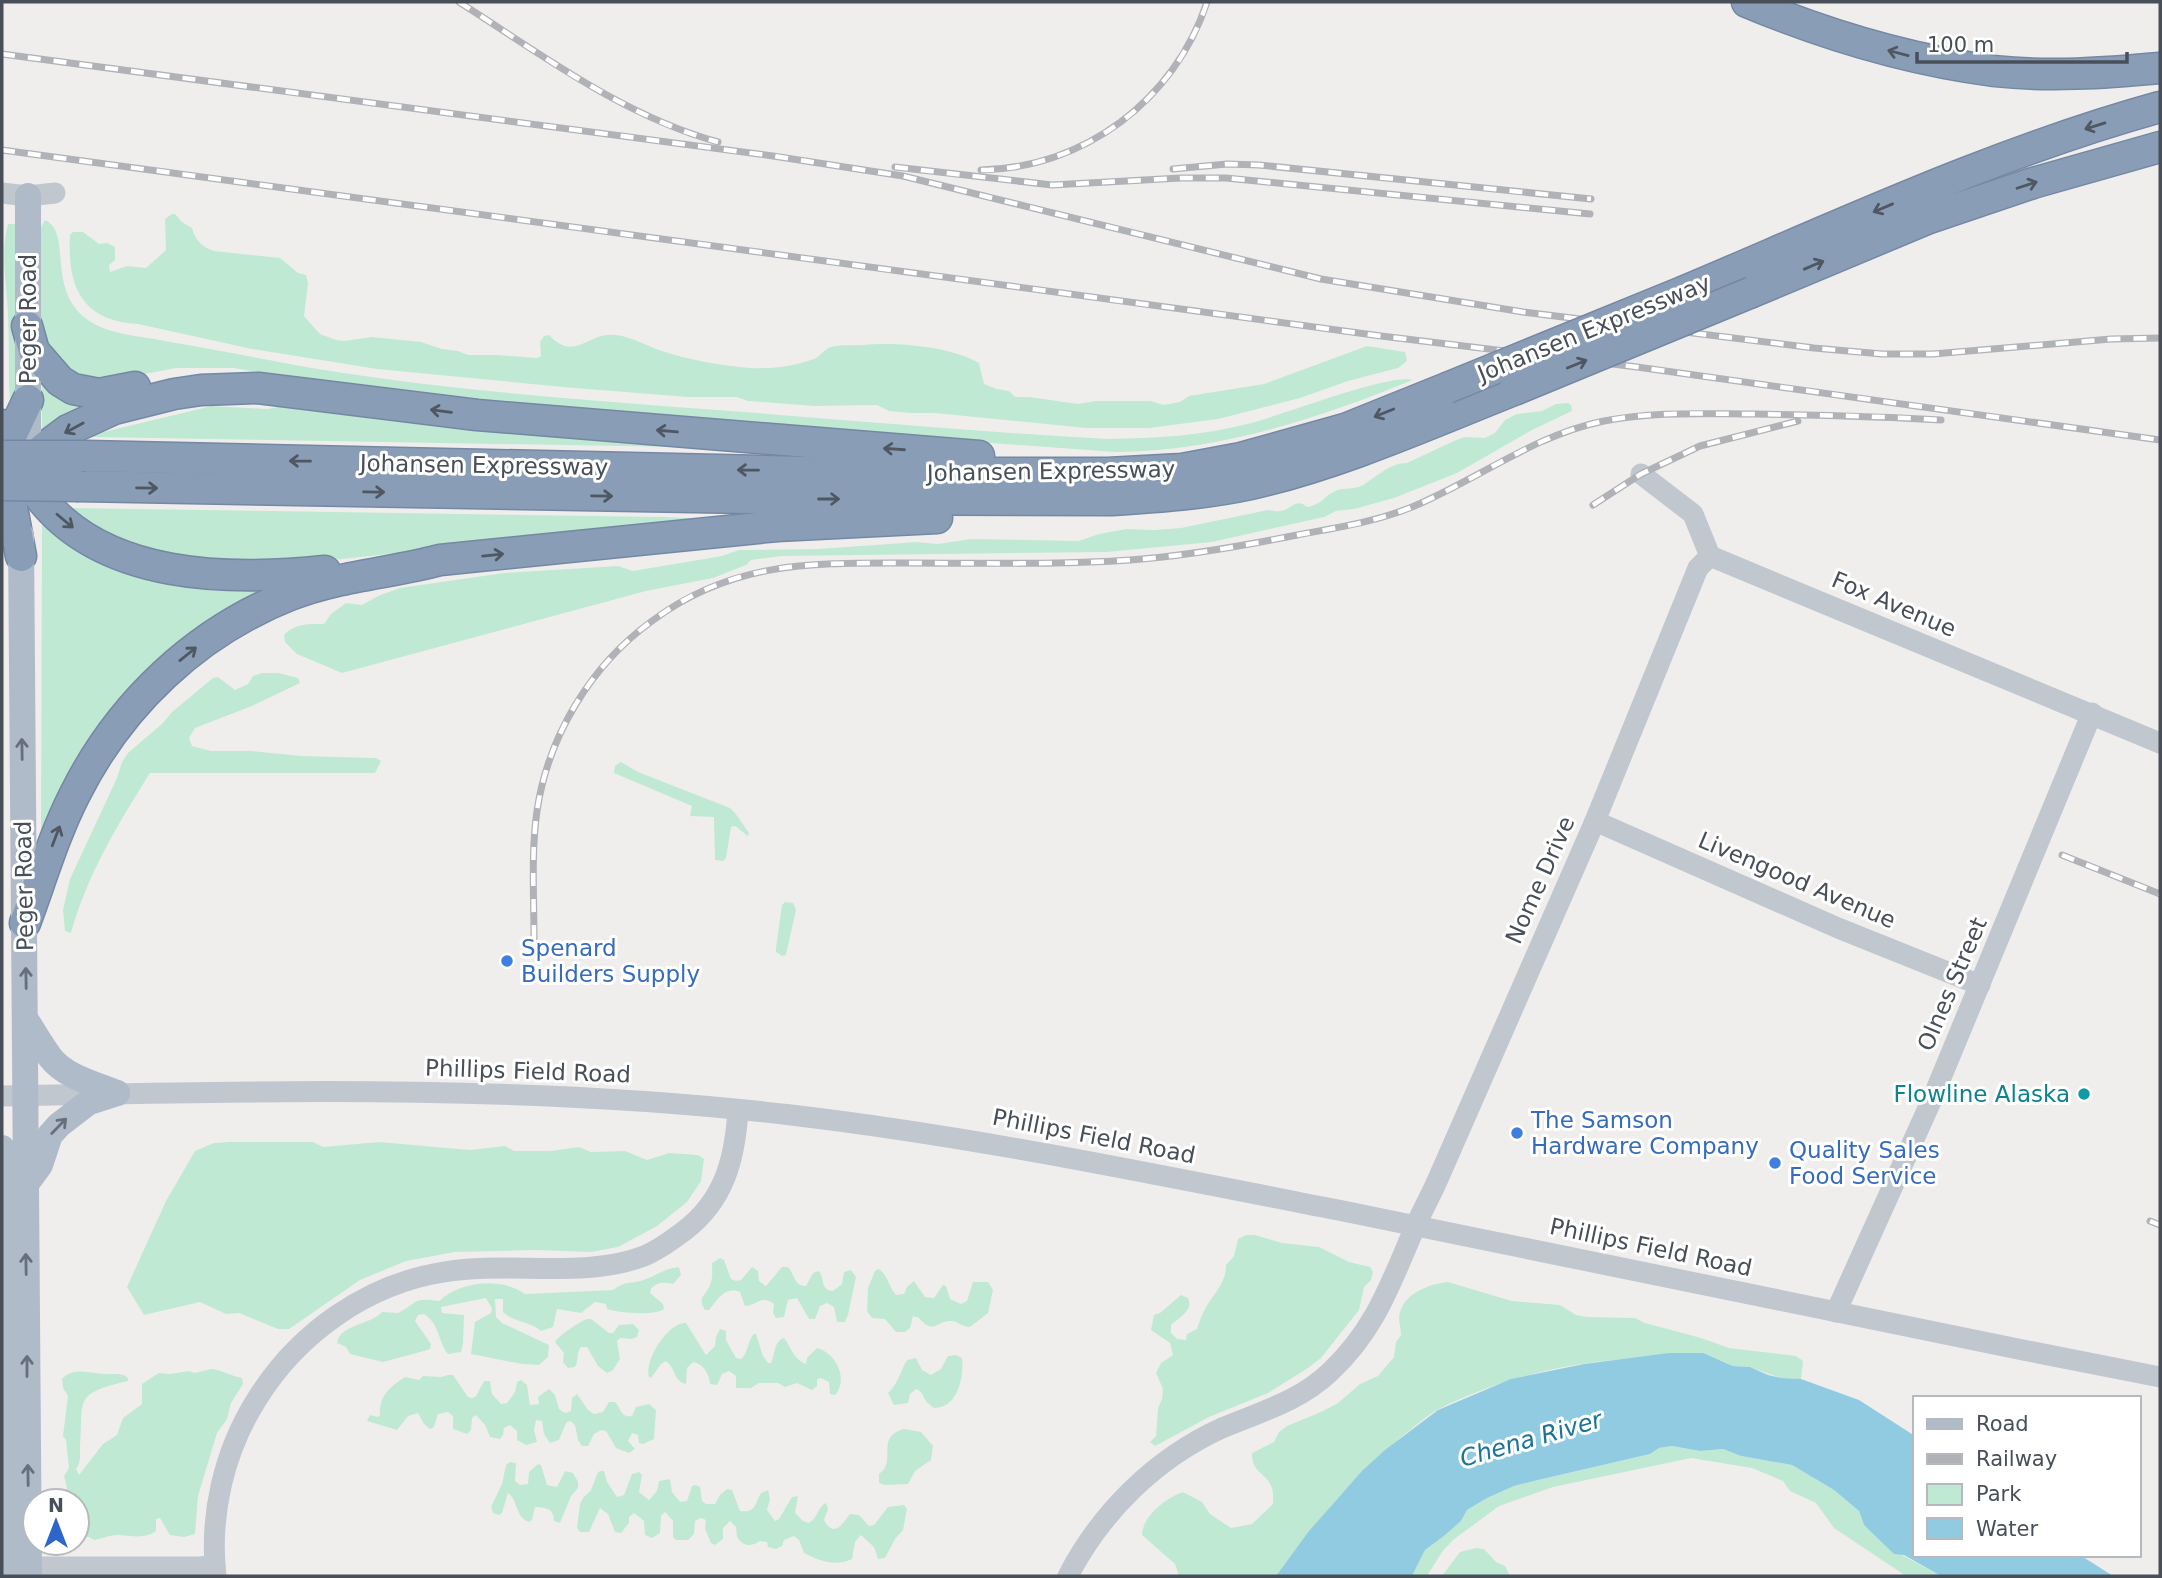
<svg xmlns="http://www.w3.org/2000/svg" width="2162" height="1578" viewBox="0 0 2162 1578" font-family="'DejaVu Sans',sans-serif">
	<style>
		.green { fill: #c0e9d3 }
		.water { fill: #91cbe2 }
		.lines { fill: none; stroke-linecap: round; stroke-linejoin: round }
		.highway-casing { stroke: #7588a3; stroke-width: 33 }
		.minor { stroke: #c0c7ce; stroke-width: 21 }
		.major { stroke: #b0bbca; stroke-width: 26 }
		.highway { stroke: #8a9db7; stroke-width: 30 }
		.rail-casing { stroke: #b0b2b7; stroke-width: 7 }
		.rail { stroke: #fff; stroke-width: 4.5; stroke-dasharray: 13; stroke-linecap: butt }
		.highway-bridge-casing { stroke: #7588a3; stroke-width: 33; stroke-linecap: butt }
		.highway-bridge { stroke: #8a9db7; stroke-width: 30 }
		.oneway { stroke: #4f5762 }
		.oneway2 { stroke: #676f7b }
		.shop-dot { fill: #3f7fe0; stroke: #fff; stroke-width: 2.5 }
		.culture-dot { fill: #0f9aa8; stroke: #fff; stroke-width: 2.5 }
		.labels { text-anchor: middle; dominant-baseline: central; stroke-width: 6; stroke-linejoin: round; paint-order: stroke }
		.street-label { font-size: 23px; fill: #484f59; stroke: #fff }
		.shop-label { font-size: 23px; fill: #366cbe; stroke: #fff; text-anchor: start }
		.culture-label { font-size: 23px; fill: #0d838f; stroke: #fff; text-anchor: end }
		.water-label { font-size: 24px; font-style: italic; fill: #1b7498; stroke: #fff }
	</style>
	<rect width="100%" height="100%" fill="#f0eeed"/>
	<g class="green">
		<path d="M172,214H175L182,222L192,228C195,240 202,247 214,251L280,258L298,273L306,275L308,284L304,316L320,334L336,340L344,341L372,337L421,342L442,349L458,351L468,355H497L537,358L541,356L540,342L544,336L549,335C575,363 588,331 616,335C632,337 647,346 662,351C690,360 722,366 751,368C773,369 794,366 814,359C820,357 824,349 831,347C842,344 853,346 863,345C896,342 949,346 979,363L984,384L997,389L1009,391L1015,397H1029L1078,404L1096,401H1151L1163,405L1180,402L1189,396L1264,384L1367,346L1405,352L1407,361L1398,368L1348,381L1300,398L1218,419L1149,428H1086L935,413H910L889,411L877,405L814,406L748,401L737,397H688L574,388L377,369L252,349L138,324C82,321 67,287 70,235L73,232H83L99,244L107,243L115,247V260L109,265L110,272L127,266L146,268L166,250L165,219Z"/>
		<path d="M45,220C76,234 39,302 103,328C122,335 145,337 165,341C204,348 244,355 284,363C427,389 573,399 718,410C848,420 978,432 1108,439C1155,438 1201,436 1247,424C1281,416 1388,373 1413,380C1316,419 1220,451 1115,452L661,419L339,386L234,368H176L108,381L78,378L49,353L41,322V227Z"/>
		<path d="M8,224H15L19,379L12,420C7,385 10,350 8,315C7,283 0,255 8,224Z"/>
		<polygon points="42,375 85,405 42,432"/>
		<path d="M1568,403L1571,405L1572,411L1532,430L1457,473L1394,498L1354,509L1336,511L1324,517L1212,542L1107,552L782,556L751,560L746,565L713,578L646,591L342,673L297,654L285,642L284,635C295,623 309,624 324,624L331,614L346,603L362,605L378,596L400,588L504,573L618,566L633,571L722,556L739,550L818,549L917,542L938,544L971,539L1079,541L1099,534L1126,529L1154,530L1181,528L1268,510C1271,510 1277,512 1280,511C1292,510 1295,497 1307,507C1323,504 1323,497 1335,491C1344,487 1355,490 1363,485C1376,477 1390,463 1407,463L1456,440L1465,437L1485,438L1495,433L1505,420L1517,414L1542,411L1556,404Z"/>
		<polygon points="212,406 267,409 284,406 726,444 677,447 91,437 91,435"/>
		<polygon points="69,508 665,517 708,519 324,561 237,563 153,553 118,538"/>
		<polygon points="44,521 81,545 308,580 205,630 43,834 41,833 42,524"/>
		<path d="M262,673H279L298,678L300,683L252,706L195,728L189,738L192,746L211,751H252L301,756L376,758L381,761L375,773H150C118,824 87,875 71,933L65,931L63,910L70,879L117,778L122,762L128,753L163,723L172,712L213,678L218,677L235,690L248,684L253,676Z"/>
		<path d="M621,762L638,772L730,808C738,815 743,825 749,833L748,836L735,826L731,827L726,858L723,861L715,860L714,817L690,816L692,806L614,773L615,766Z"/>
		<polygon points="785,902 793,903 796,910 787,950 786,955 782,956 776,952 776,948 782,905"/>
		<polygon points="230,1142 313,1142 323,1147 379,1142 470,1150 505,1146 514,1151 551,1151 579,1147 591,1152 625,1151 647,1160 669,1153 698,1155 704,1159 701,1181 687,1202 657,1226 618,1247 591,1252 536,1250 455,1252 406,1261 360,1280 289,1329 278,1329 239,1313 226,1314 200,1302 144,1315 127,1287 166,1201 195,1151 214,1143"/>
		<path d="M1246,1235H1255L1282,1243L1319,1247L1349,1262L1370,1267L1373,1272L1371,1280L1364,1287L1359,1310L1321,1358L1308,1368L1268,1393L1209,1417L1155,1446L1150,1442L1156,1436L1158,1408L1162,1399L1163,1389L1156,1373L1161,1363L1173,1355L1170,1343L1151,1330L1154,1315L1160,1313L1181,1295L1188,1298C1194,1311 1179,1317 1171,1325V1333L1177,1339L1186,1340L1187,1334L1197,1329C1199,1322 1202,1314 1206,1307C1215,1292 1226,1283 1226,1265L1234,1256L1238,1239Z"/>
		<path d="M720,1258L724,1260L731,1279L736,1281L741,1280L752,1267L758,1271L759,1281L766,1286L782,1267H788C795,1275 794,1286 806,1286L813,1273L819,1271C825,1279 820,1290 833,1291L842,1284L844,1272L851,1270L856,1277L848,1315L845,1322H837L834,1307L827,1303L820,1306L815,1319H809L797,1298L788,1300L784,1317L776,1318L773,1313L774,1304C762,1294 756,1306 745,1306L740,1292C725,1286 717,1300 709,1310H705C696,1296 708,1295 711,1282C713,1276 712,1269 712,1263Z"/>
		<path d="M679,1267L681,1275L673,1284C665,1282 657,1282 651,1289L650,1293L663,1304L664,1309C655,1316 618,1313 607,1309L606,1304L595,1302L581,1313L557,1309L553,1327L541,1331C530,1321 513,1322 503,1312V1299H495L496,1317L502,1323L549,1345L548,1357L539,1365L522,1364L471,1354L475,1322L491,1313L492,1309L486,1298L441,1307L442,1313L464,1315L463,1344L461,1352L448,1354C438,1342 440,1324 424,1314L418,1315L415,1321L431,1344L430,1349L424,1351L383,1362L350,1354L346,1347L337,1343C340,1324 371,1325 382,1312L398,1313C419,1302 412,1297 439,1301C461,1281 501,1277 525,1294L613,1290C628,1279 632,1285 646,1279C657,1275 666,1268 679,1267Z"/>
		<path d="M878,1269C887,1272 889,1288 896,1295L904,1294L907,1287L914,1281L925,1297L934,1298L943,1285L946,1286L950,1299L961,1304L967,1301L973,1282H988L993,1290L988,1313L970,1327C963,1327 958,1322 952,1321C936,1320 934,1336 919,1318L913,1316L910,1328L905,1332H896L885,1319L872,1318L867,1311L868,1288L875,1271Z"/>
		<path d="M1448,1282L1512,1301L1560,1305L1576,1315L1587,1317L1635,1318L1645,1323L1701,1338L1729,1348L1796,1356L1803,1361L1801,1379L1781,1378L1750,1367L1733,1366L1720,1360C1689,1359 1656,1357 1624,1359C1561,1364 1496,1380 1439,1409C1427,1415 1416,1426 1405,1434C1354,1475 1314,1524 1276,1576H1179L1175,1564L1142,1535C1143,1515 1166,1498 1183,1492L1202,1502L1210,1514L1231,1528L1252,1524L1273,1504C1276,1470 1251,1479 1252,1453L1274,1442L1279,1432L1287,1426L1321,1412L1338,1403L1360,1384L1378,1376L1394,1357L1396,1342L1401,1335C1401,1329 1399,1323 1399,1317C1402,1294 1428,1284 1448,1282Z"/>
		<path d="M587,1319H591L609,1333H613L619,1325L633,1324L639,1330L637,1337L631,1339L620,1338L617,1341L620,1359L613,1370L607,1373L598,1366L587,1347H581C576,1354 579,1360 575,1367L568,1368L563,1362L564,1353L555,1342C558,1336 579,1322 587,1319Z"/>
		<path d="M683,1323H686L706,1355L715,1346L716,1337L720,1329L726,1331V1340L736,1358L741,1359C749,1352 747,1341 754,1334H756L763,1356L768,1363H771C775,1354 774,1341 784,1338C791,1347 794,1360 806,1364L807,1358L817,1348C836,1353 849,1379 835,1395L830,1394L829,1382L821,1378L817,1379V1386L812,1390L797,1383L785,1387L778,1383H759L751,1388H736V1376L729,1371L722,1374L717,1385L710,1384C709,1374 704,1364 693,1362L687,1368L686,1384C673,1381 676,1368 666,1361L661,1364L651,1378L649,1377C644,1361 666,1326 683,1323Z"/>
		<path d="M956,1355L962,1358C964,1375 959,1402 941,1407C935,1408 934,1409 930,1405C922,1400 925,1392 916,1389L910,1394L908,1403L894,1405L888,1393C898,1384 900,1372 907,1360L916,1358L922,1370L931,1375L941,1369L948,1356Z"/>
		<path d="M211,1369C222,1370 231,1376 242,1378L243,1384L231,1403L227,1419L217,1433L198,1496L195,1534L184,1537L170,1535L160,1518L156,1519V1531C144,1540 130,1535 117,1535C109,1535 102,1539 94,1540L89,1537H77V1501H57L67,1488L64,1476L69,1468L66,1440L63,1436L68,1396L63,1388L62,1379C74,1366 92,1374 106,1374C115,1375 121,1372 128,1378V1381C72,1394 84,1399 80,1448C80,1456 81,1462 76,1469L79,1475L103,1444L117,1435L123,1418L142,1404V1384L159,1373L170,1374L189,1371L195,1373Z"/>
		<path d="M448,1375H453L468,1397L472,1398L476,1396L484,1381H490L492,1394L501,1404L507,1403L515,1392L517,1382L521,1380L527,1385L530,1405L539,1404L538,1397L549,1389L555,1395L559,1409L565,1413L571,1411L572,1398L577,1394L588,1410L594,1414L603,1412L609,1402H615C621,1407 620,1418 632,1416L636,1407L649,1404L656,1410L654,1439L643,1444L639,1443L638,1435L632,1433L628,1441L635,1449L629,1453L616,1448L606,1431L601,1430L594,1434L588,1446H582L578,1440L575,1425L570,1421L566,1423L559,1440L550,1443L544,1434L542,1421L536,1420L534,1430L537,1442L526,1445L517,1440V1431L510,1425L504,1428L503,1435L500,1439L490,1437L485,1425L476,1415L472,1418L471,1430L467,1434L453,1429V1416L448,1412L438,1414L434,1427L430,1429L424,1424L418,1413L408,1416L397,1430L367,1421L370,1415L378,1417L380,1415C379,1395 390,1387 405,1377L419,1380L423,1376L441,1377Z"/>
		<path d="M904,1429L921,1432L933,1446L931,1460L915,1471L908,1484L885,1485L879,1483V1474C898,1462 874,1437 904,1429Z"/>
		<polygon points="1672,1446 1700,1451 1723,1449 1741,1456 1792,1465 1834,1490 1859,1511 1864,1525 1880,1538 1887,1547 1941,1576 1906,1576 1834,1528 1816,1503 1790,1491 1783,1481 1752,1468 1691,1458 1553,1487 1499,1506 1453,1540 1442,1552 1427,1576 1412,1576 1425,1550 1461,1521 1467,1510 1487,1498 1514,1486 1538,1480 1650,1454 1659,1448"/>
		<path d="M510,1462L516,1463L515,1481L520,1485L528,1484L529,1472L538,1464L541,1465L547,1485L557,1487L565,1471L573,1473L578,1482V1488L571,1496L560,1523L554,1521C554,1508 546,1508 535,1507L532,1520L529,1522C515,1517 518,1500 508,1493L502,1513L499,1515L493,1513L491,1507L502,1484L506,1465Z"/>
		<path d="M601,1471H604L607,1482L617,1497L624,1495L632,1474L639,1472L642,1475L639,1492L649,1500L657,1491L659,1481L670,1479L672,1492L680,1502L687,1501L692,1486L696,1485L700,1487L702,1501L706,1504H715L720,1495L727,1489L732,1490L740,1511C756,1513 754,1505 761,1493L768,1490L770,1499L767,1510L775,1521L779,1519L792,1497L798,1496L795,1513L803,1521L809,1523C818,1518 818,1506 826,1503L828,1509L824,1520C834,1539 843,1523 850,1514L859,1515L869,1526L874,1525L888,1507L904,1505L907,1509L903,1530L895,1539L885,1558L878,1559L874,1547L861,1535L855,1542L852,1559C835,1567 820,1561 804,1553L799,1540L794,1536L784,1540L782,1546L776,1549L768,1547L767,1542L760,1541C751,1547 744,1547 737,1537L736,1527L730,1521L723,1528V1539L715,1545L711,1543L705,1529L706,1520L701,1518L695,1521L694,1534L688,1540H676L673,1537V1521L665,1512L661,1516L660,1533L652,1538L645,1535L644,1521L634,1513L629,1517V1523L621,1533L615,1532L608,1514L600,1508L589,1532H580L577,1528L580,1504L583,1498L591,1490L598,1472Z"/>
		<polygon points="1476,1548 1484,1549 1496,1562 1505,1566 1510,1576 1442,1576 1460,1552"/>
	</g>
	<polygon class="water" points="1669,1353 1703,1353 1733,1366 1750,1367 1768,1375 1781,1378 1801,1379 1859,1400 1915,1436 1915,1555 2080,1555 2113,1576 1941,1576 1904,1555 1894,1554 1864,1525 1859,1511 1834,1490 1792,1465 1741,1456 1723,1449 1700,1451 1672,1446 1659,1448 1650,1454 1538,1480 1514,1486 1487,1498 1467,1510 1461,1521 1445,1535 1425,1550 1412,1576 1276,1576 1309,1531 1362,1471 1385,1450 1438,1410 1511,1379 1584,1364"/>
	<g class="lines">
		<g class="highway-casing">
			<g id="highway">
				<path d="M1747,2C1826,35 1909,60 1994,71C2049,77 2105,73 2160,68"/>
				<path d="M1685,291C1841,225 1997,152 2160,107"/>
				<polyline points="1752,292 1929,218 2033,183 2160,147"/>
				<polyline points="27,326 34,351 60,381 73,389 99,394 135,387"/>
				<path d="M2,425C13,449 23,475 39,496C103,580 230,581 325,571"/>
				<polyline points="4,451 28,400"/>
				<polyline points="86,456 851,473 1108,473 1182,469 1241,458 1345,429 1447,388"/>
				<polyline points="3,483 9,491 21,556"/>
				<path d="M79,486L804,499L1112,500C1159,497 1205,494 1251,484C1342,463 1428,424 1514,390"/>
				<polyline points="2,503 23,468 44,448 68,430 114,409 174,394 201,390 258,388 477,415 979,456"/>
				<path d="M25,923C41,880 54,835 75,794C120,704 196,632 290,595C338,576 391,573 440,560L777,526L937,518"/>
			</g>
		</g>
		<g class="minor">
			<polyline points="2,193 28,196 55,193"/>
			<polyline points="1641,474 1693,514 1710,556 2160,743"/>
			<polyline points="1595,821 1838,928 1980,985"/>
			<path d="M2,1096C265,1091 530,1084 791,1115C977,1137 1159,1175 1343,1211C1615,1265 1887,1324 2160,1377"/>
			<polyline points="1836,1312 1933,1097 2092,713"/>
			<polyline points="29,1567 201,1567 215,1565"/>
			<path d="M216,1576C209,1515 224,1451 257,1399C298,1333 367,1284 444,1272C508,1261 585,1279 644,1256C659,1250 672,1240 684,1231C725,1200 735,1158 738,1110"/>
			<path d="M1068,1576C1101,1512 1156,1458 1222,1428C1260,1412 1300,1401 1330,1372C1376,1329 1391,1282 1415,1227C1422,1211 1431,1195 1438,1179L1595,821L1698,568L1710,556"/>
		</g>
		<g class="major">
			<polyline points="23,476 28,432 28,196"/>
			<polyline points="21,535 29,1576"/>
			<path d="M26,1020C34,1032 41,1045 50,1057C65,1077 95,1084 117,1093"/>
			<polyline points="2,1148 5,1457 9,1576"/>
			<polyline points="29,1180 40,1165 50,1135 59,1125 89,1102 117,1093"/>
		</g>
		<use href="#highway" class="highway"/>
		<g class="rail-casing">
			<g id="rail">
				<path d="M459,2C541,54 623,116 718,142"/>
				<polyline points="2,54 773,156 903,176 1321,279 1523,312 1814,348 1882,354 1933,354 2111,339 2160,338"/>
				<polyline points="2,150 1381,336 1637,367 2160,440"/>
				<polyline points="895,167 1052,185 1181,178 1226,178 1590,214"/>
				<polyline points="1173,169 1227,164 1259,165 1591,199"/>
				<path d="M981,170C1084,168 1175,100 1207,2"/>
				<polyline points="1593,505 1641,474 1700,446 1798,421"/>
				<polyline points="2062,855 2160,894"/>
				<path d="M534,938C534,896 531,853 537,811C548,736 591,665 652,621C734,560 814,563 910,563C983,563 1057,565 1130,560C1186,556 1242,546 1297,535C1335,528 1375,522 1412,507C1477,480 1534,435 1604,421C1654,411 1704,414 1755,414C1817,415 1879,416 1941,420"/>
				<polyline points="2150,1221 2160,1225"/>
			</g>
		</g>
		<use href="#rail" class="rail"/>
		<g class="highway-bridge-casing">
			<g id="highway-bridge">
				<polyline points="1447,388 1685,291"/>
				<polyline points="1514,390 1752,292"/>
				<polyline points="2,456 86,456"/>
				<polyline points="2,485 79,486"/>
			</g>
		</g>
		<use href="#highway-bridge" class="highway-bridge"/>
	</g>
	<defs><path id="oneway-shaft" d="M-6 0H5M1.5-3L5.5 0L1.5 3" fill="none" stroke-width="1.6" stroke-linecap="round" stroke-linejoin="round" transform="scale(1.75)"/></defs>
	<g class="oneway">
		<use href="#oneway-shaft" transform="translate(1898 53) rotate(-165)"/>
		<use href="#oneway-shaft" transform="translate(2095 126) rotate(163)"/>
		<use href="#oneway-shaft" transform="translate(2027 185) rotate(-18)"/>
		<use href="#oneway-shaft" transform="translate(1883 208) rotate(157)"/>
		<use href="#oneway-shaft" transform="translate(1814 265) rotate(-23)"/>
		<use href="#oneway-shaft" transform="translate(1577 364) rotate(-22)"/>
		<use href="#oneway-shaft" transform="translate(441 411) rotate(-173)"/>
		<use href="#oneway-shaft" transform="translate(1384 413) rotate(158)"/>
		<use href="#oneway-shaft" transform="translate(74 428) rotate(151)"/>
		<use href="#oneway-shaft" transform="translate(667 431) rotate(-175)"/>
		<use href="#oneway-shaft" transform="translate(894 449) rotate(-176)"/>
		<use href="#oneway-shaft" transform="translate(300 461) rotate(-179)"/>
		<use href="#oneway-shaft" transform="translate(748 470) rotate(-179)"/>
		<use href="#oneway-shaft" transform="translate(147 488) rotate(1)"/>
		<use href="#oneway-shaft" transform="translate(374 492) rotate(1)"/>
		<use href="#oneway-shaft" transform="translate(602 496) rotate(1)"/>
		<use href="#oneway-shaft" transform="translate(829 499)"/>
		<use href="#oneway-shaft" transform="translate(65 521) rotate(40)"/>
		<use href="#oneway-shaft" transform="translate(493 555) rotate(-6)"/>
		<use href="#oneway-shaft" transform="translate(188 654) rotate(-39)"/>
		<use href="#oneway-shaft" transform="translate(56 836) rotate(-69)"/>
	</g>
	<g class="oneway2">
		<use href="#oneway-shaft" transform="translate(22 749) rotate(-91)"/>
		<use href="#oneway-shaft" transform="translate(26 978) rotate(-91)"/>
		<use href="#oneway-shaft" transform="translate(59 1126) rotate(-46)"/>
		<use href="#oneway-shaft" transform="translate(26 1264) rotate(-91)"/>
		<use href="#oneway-shaft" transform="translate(27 1366) rotate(-90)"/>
		<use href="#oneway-shaft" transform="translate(28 1475) rotate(-91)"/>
	</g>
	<g class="shop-dot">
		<circle cx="507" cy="961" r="7"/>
		<circle cx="1517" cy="1133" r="7"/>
		<circle cx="1775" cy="1163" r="7"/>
	</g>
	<circle class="culture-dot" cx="2084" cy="1094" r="7"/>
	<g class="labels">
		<g class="street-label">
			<text transform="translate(28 319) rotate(-90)">Peger Road</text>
			<text transform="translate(1594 328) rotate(-22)">Johansen Expressway</text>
			<text transform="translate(484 465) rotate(1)">Johansen Expressway</text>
			<text transform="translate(1051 471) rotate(-1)">Johansen Expressway</text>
			<text transform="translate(1894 604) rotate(23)">Fox Avenue</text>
			<text transform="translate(1540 880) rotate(-66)">Nome Drive</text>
			<text transform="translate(1797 880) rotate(23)">Livengood Avenue</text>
			<text transform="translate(24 886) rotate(-91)">Peger Road</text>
			<text transform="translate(1952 984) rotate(-67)">Olnes Street</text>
			<text transform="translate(528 1071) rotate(2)">Phillips Field Road</text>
			<text transform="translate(1094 1136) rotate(11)">Phillips Field Road</text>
			<text transform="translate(1651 1247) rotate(12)">Phillips Field Road</text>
		</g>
		<g class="shop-label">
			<text x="521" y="948">Spenard<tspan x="521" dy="26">Builders Supply</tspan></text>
			<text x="1531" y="1120">The Samson<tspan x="1531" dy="26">Hardware Company</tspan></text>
			<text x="1789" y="1150">Quality Sales<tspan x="1789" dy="26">Food Service</tspan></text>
		</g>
		<g class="culture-label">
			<text x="2070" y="1094">Flowline Alaska</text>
		</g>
		<g class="water-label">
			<text transform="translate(1531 1439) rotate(-16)">Chena River</text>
		</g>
	</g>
	<rect width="2162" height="1578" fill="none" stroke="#484f59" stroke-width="7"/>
	<rect x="1913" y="1396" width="228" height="161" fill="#ffffff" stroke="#b6b9bd" stroke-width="2"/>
	<rect x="1927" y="1419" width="35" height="10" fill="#b0bbca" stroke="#b6b9bd" stroke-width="2"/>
	<text x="1976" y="1431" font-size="21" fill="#484f59">Road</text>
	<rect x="1927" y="1454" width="35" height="10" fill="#b0b2b7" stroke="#b6b9bd" stroke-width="2"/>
	<text x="1976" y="1466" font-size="21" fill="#484f59">Railway</text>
	<rect x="1927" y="1484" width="35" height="21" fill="#c0e9d3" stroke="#b6b9bd" stroke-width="2"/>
	<text x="1976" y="1501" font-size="21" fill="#484f59">Park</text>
	<rect x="1927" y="1518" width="35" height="21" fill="#91cbe2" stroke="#b6b9bd" stroke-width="2"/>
	<text x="1976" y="1536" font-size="21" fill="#484f59">Water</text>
	<g transform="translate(56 1522)"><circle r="33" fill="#ffffff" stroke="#b6b9bd" stroke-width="2"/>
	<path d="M0-5L12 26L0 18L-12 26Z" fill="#2c65cb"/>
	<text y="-10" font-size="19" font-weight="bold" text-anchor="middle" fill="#484f59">N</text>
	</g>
	<path d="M1917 52v10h210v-10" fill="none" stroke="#484f59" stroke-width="3.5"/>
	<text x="1927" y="52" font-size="21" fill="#484f59" stroke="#ffffff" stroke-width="5" paint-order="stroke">100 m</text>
</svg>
